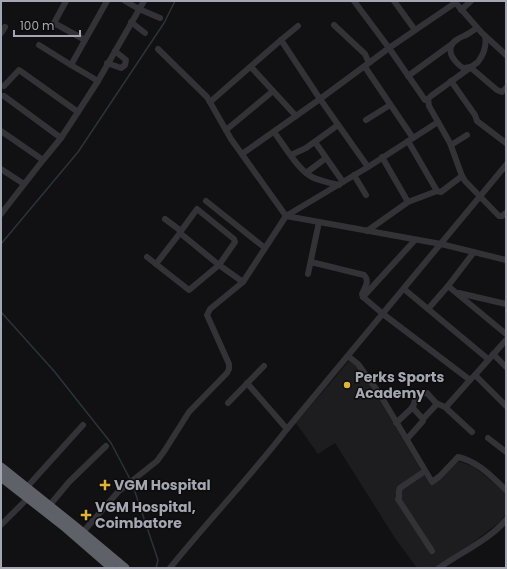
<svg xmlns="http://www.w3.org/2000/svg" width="507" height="569" viewBox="0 0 507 569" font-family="Poppins,sans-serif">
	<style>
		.built { fill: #1d1d1f }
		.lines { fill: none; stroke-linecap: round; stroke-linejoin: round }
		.stream { stroke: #2c333a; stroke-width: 1.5 }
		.minor { stroke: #333337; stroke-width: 6 }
		.highway { stroke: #5f6168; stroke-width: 9 }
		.poi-dot { fill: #e2b33a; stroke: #0c0c0d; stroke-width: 1.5 }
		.labels { text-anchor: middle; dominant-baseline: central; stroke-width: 3; stroke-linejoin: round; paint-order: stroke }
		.poi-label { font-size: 14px; font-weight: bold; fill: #a4a7b2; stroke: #0c0c0d; text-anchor: start }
	</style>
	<rect width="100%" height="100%" fill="#111113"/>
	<polygon class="built" points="349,361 359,368 377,396 430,485 442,478 457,461 473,466 506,493 506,514 500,522 472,543 435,568 417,568 395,538 335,443 318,454 296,423"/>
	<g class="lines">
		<g class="stream">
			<polyline points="1,244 78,152 164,23 175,1"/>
			<polyline points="1,312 54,371 111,443 130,479"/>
			<polyline points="132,483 158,560 156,568"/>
		</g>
		<g class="minor">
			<polyline points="66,1 54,23 85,40"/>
			<polyline points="125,1 139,9 160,18"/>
			<polyline points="354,1 389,48 425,100 428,99"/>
			<polyline points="394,1 415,30"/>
			<polyline points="454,1 482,33 506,55"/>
			<polyline points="461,10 471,1"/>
			<polyline points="131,22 145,33"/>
			<polyline points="334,25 365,54 369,63"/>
			<path d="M477,28C474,30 470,33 466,35C464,36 460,37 458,39C447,45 449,55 457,63C462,68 463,69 470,67L497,90L502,92L506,88"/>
			<polyline points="1,33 5,27"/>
			<path d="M485,36C487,46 484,54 478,62L431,96L428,99L429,106L450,143L462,176L465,181L499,216H502L506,213"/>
			<polyline points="281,40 298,26"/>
			<polyline points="39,45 71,65"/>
			<polyline points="158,49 207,97 231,139 286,216 441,244 506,260"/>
			<polyline points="107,63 121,68 125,65 126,60 115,51"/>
			<polyline points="251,67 296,116"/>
			<polyline points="365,67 413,138"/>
			<polyline points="408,76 452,44"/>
			<polyline points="98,81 144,1"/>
			<polyline points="451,81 475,115 477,121 506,143"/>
			<polyline points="4,86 19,70 78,112"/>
			<polyline points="4,96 61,138"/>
			<polyline points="210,102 281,40 320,99 368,167 438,122"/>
			<polyline points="366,120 390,105"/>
			<polyline points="226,130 273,91"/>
			<polyline points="1,131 43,160"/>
			<path d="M274,132C284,145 298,170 312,177C320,181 330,183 339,185"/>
			<polyline points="408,141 437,191 441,192 462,176"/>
			<polyline points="315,142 343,182"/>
			<polyline points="451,145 467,135"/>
			<polyline points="242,154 320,99 389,48 455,3"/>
			<polyline points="291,155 306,148 338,125"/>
			<polyline points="382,157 408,202 437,191"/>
			<polyline points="1,169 24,184"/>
			<polyline points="306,173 326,158"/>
			<polyline points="354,175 366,195"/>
			<polyline points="206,201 265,248"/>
			<polyline points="1,214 43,160 61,138 78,112 98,81 71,65 107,1"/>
			<polyline points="165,219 181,231 180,233 219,265 243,282"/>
			<polyline points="367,231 408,202"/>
			<polyline points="474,252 448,286 506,334"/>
			<polyline points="147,257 189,290 219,265 235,242 234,239 197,209 181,231"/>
			<path d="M311,262L364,275C370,281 365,287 362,294L363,297L383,314L470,380L475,375L506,406"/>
			<polyline points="156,264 180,233"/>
			<polyline points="308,274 319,222"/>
			<polyline points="404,289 488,359"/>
			<polyline points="459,293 506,304"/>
			<polyline points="363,297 415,240"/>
			<polyline points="428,309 448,286"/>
			<polyline points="493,354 506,367"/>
			<path d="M348,356L358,364L379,393L432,482L440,476L458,457C479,462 491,476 506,490"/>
			<polyline points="475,375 506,340"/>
			<polyline points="470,380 446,407 447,409 472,432"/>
			<polyline points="247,383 287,429"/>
			<polyline points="228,403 264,366"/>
			<polyline points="412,407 423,419"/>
			<polyline points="396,423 413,407 417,394 427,393 436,403 447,408"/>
			<polyline points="488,438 506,452"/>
			<polyline points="407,439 423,421 423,419 437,404"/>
			<polyline points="425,471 400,488 399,491 399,498 398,499 432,551"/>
			<polyline points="27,487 83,425"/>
			<polyline points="49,506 69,482 106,446"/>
			<polyline points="1,525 28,498"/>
			<polyline points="83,532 118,492 157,461 165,450 189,412 227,373 229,369 229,364 207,315 210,309 243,282 286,216 368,167"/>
			<path d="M170,568C208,521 250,477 287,429L506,165"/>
			<path d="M439,568C461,552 488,541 506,520"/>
		</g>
		<g class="highway">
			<polyline points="1,467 76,527 125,568"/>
			<polyline points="1,477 66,528 112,568"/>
		</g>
	</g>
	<g class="poi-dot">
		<circle cx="347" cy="385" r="4"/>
		<path d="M103 479h4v4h4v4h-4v4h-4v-4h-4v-4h4z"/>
		<path d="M84 509h4v4h4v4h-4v4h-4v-4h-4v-4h4z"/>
	</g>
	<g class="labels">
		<g class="poi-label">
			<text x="355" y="377">Perks Sports<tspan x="355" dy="16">Academy</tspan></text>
			<text x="114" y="485">VGM Hospital</text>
			<text x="95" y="507">VGM Hospital,<tspan x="95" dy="16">Coimbatore</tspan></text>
		</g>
	</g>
	<rect width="507" height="569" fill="none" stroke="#a4a7b2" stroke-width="4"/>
	<path d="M14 30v6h66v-6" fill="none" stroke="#a4a7b2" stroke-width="2"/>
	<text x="20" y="30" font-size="12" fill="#a4a7b2" stroke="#0c0c0d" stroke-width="3" paint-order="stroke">100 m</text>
</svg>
